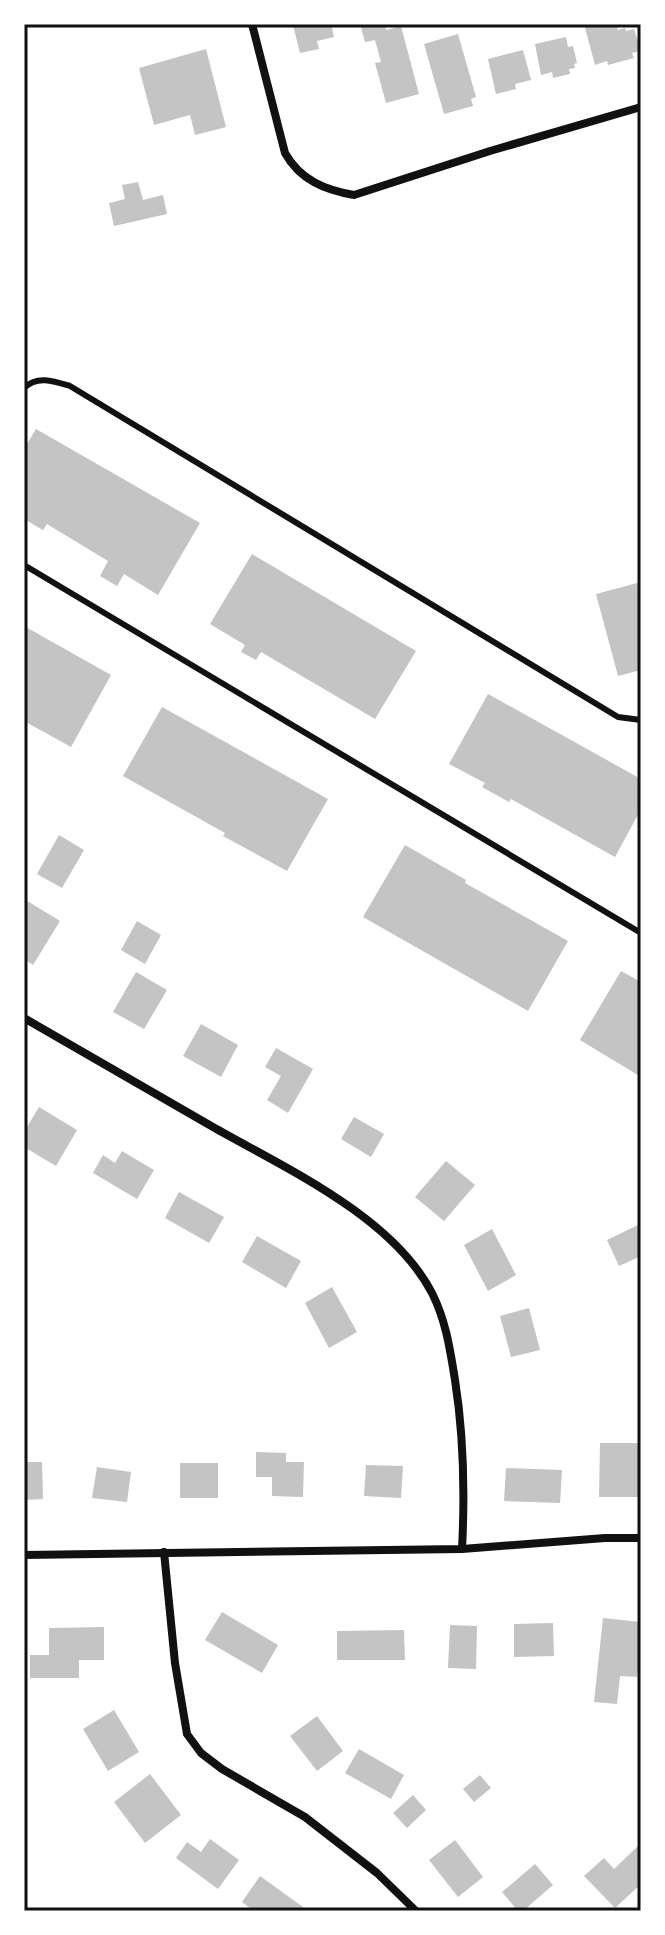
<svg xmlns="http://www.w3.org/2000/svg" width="665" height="1935" viewBox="0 0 665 1935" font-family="Literata,serif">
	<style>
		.building { fill: #c4c4c4 }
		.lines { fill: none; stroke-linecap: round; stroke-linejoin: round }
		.service { stroke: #111; stroke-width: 6 }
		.minor { stroke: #111; stroke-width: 8 }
		.neatline { fill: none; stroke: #111; stroke-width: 3 }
	</style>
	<rect width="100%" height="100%" fill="#fff"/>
	<g class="building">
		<polygon points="297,24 331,24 334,37 317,41 319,49 300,53 293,25"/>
		<polygon points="360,24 385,24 386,30 401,26 419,94 386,103 375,63 381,62 375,40 365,42"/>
		<polygon points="584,24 616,24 618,30 625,28 626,31 634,29 641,51 632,53 634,58 608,65 607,61 595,65"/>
		<polygon points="458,34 476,97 471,99 473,106 444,114 424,44"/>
		<polygon points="566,37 568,47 573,46 577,63 574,64 575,68 569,69 570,74 553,78 552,72 541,75 535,44"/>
		<polygon points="206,49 226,127 195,135 190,115 154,125 139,68"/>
		<polygon points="523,50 531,80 515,84 516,89 496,94 488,59"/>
		<polygon points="138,182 143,200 163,195 167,214 114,226 109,203 125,199 122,185"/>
		<polygon points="36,429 200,523 158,595 124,574 117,586 100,576 108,561 47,524 43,530 24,519 24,449"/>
		<polygon points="252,554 416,651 375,719 261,652 256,660 241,652 245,645 210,624"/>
		<polygon points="641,582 641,670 618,676 596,594"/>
		<polygon points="24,626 111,675 71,747 24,721"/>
		<polygon points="488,694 641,779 641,809 615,857 511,799 509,802 482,787 485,783 449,764"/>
		<polygon points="162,707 328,799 287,871 223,836 225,833 123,776"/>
		<polygon points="59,835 84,850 62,888 37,874"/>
		<polygon points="405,845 466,880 465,883 568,941 528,1011 363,917"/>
		<polygon points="24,899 60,921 33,965 24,959"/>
		<polygon points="137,921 161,935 145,964 121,950"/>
		<polygon points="621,971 641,982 641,1077 580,1040"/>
		<polygon points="136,972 167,990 144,1029 113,1012"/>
		<polygon points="201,1024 238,1045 221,1077 183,1056"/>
		<polygon points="276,1048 313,1069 288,1113 267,1100 281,1076 265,1067"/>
		<polygon points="39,1107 77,1130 56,1166 24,1147 24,1132"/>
		<polygon points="354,1117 384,1134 371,1157 341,1139"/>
		<polygon points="122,1151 154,1170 137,1199 93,1173 103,1155 115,1163"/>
		<polygon points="446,1161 475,1185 444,1221 415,1197"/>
		<polygon points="179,1192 224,1217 209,1243 165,1218"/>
		<polygon points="640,1224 641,1256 619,1266 607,1240"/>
		<polygon points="492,1229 516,1275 488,1291 464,1245"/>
		<polygon points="257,1236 301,1261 286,1288 242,1262"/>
		<polygon points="332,1287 357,1332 329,1348 305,1303"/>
		<polygon points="529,1308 540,1350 511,1357 500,1316"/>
		<polygon points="600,1443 641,1443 641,1497 599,1497"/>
		<polygon points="256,1452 286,1453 286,1462 304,1462 303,1497 272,1496 272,1477 256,1477"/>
		<polygon points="24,1462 42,1462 43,1499 24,1500"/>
		<rect x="180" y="1463" width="38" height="35"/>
		<polygon points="366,1465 403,1466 401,1498 364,1496"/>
		<polygon points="97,1467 131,1472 127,1502 92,1498"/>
		<polygon points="506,1468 562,1470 560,1503 504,1501"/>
		<polygon points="222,1612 278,1645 262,1673 205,1640"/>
		<polygon points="603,1618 641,1622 641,1655 637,1677 620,1676 617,1704 594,1702"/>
		<polygon points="553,1623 554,1656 514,1657 514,1624"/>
		<polygon points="450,1625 477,1626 476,1669 448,1668"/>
		<polygon points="104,1627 104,1660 79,1660 79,1678 30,1678 30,1655 49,1655 49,1628"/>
		<polygon points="404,1630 405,1660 337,1660 337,1631"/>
		<polygon points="114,1710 139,1752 108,1771 83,1729"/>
		<polygon points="317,1716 343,1751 317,1771 290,1736"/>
		<polygon points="359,1749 404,1775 391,1799 345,1773"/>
		<polygon points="150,1774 181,1815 145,1843 114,1802"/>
		<polygon points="480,1775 491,1788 474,1802 463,1789"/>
		<polygon points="413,1795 426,1810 407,1828 393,1813"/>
		<polygon points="210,1839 239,1860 218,1889 176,1858 187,1842 201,1852"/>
		<polygon points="455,1840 483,1877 458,1897 429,1860"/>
		<polygon points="638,1846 641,1849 641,1884 615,1908 584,1876 604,1858 614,1869"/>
		<polygon points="535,1864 553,1885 523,1911 518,1911 502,1892"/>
		<polygon points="260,1876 303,1907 300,1911 254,1911 242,1902"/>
	</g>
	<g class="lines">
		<g class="service">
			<path d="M24,388C37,375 54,381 70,386L618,717L641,720"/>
			<polyline points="24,565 641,933"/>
		</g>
		<g class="minor">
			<path d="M252,24L285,153C300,180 325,190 354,195L490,151L641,107"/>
			<path d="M24,1018C87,1054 150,1090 213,1127C285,1168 392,1216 432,1293C446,1321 450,1349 455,1380C464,1437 465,1491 462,1549"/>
			<polyline points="164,1552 175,1663 187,1734 201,1753 222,1769 305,1817 377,1873 416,1911"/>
			<polyline points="24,1555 462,1549 605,1538 641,1538"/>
		</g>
	</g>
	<rect width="665" height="1935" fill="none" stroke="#ffffff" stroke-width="52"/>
	<rect x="26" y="26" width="613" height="1883" class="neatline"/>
</svg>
